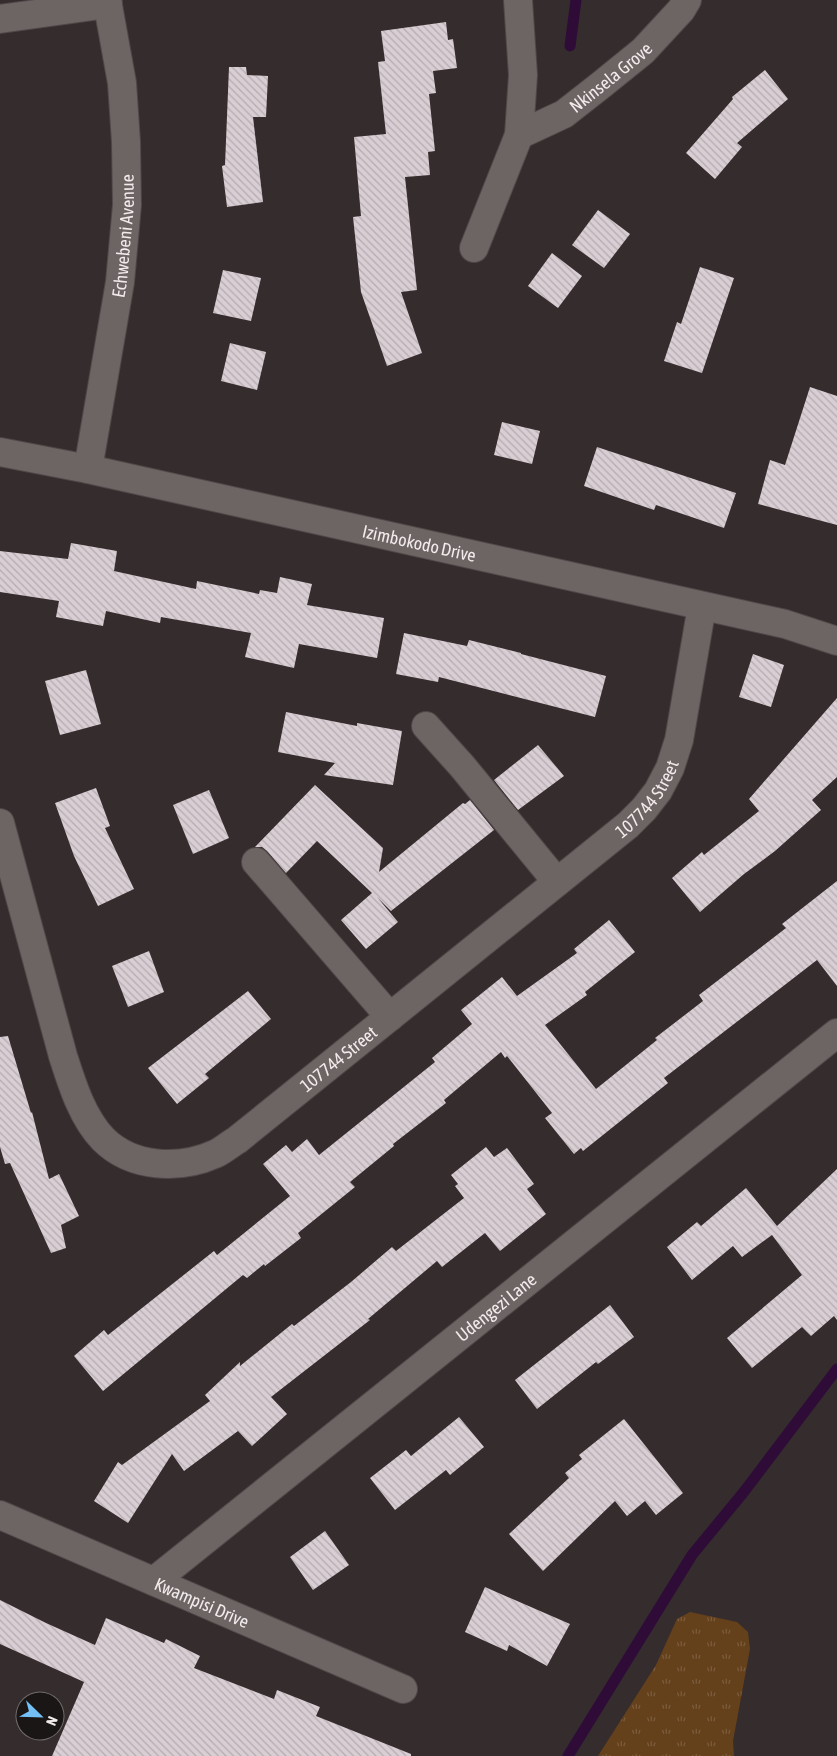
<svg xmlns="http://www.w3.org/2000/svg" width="837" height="1756" viewBox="0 0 837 1756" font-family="'Asap Condensed',sans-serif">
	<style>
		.grass { fill: url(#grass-tufts) }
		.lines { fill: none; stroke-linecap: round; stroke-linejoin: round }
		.stream { stroke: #2f0c38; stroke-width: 11 }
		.building { fill: url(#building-back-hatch) }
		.minor-casing { stroke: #4f4849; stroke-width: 30 }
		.minor { stroke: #6d6464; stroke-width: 28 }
		.labels { text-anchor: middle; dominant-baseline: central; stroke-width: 5; stroke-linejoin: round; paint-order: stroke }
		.street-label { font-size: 18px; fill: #f1ebec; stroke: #1a1616 }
	</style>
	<defs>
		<pattern id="grass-tufts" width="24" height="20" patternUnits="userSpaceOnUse" patternTransform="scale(1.25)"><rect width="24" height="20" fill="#64401b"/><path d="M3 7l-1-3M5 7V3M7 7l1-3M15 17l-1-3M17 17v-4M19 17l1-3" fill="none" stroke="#7b5c3c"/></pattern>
		<pattern id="building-back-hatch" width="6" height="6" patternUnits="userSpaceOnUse" patternTransform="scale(1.25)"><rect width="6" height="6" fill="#d8ced3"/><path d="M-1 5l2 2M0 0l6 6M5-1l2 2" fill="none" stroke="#b4acb0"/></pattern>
	</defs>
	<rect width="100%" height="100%" fill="#352c2d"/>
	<polygon class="grass" points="690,1612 737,1622 748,1632 750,1649 733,1741 734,1756 598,1756 656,1665 677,1619"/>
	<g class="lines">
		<g class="stream">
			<polyline points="570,46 576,0"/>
			<polyline points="568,1756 692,1555 743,1493 837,1369"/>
		</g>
	</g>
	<g class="building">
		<polygon points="446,22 448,40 453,39 457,68 433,71 436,93 429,94 435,151 428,152 430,175 405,177 417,290 401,292 422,353 387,366 361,292 353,217 361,216 354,137 386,134 378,62 385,61 381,31"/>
		<polygon points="229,67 246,67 247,75 268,76 266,117 253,117 263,202 227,207 222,166 225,165"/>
		<polygon points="765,70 788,99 737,143 742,147 715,179 686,153 733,99 732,97"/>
		<polygon points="598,210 630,234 604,268 572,245"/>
		<polygon points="552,253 582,276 558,308 528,286"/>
		<polygon points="700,267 734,278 702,373 664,361 677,322 681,324"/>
		<polygon points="223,270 261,278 251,321 213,313"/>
		<polygon points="230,343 266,352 257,390 221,381"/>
		<polygon points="810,387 837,396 837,525 758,504 770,460 785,465"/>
		<polygon points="502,422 540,431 532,464 494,455"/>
		<polygon points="597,447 736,493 724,528 656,505 654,510 584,486"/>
		<polygon points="71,543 117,551 114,571 196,589 197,581 259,594 260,590 277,593 280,577 312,584 307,605 384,618 377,658 299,644 294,668 245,657 251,633 161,617 160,623 106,611 103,626 56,617 59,601 0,592 0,551 68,559"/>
		<polygon points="404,633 467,646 469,640 521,653 521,654 606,676 595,717 439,677 438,682 396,674"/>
		<polygon points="753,654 784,665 771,707 739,697"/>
		<polygon points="86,670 101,724 60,735 45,681"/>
		<polygon points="837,698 837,777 812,800 821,810 775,851 744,874 700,912 672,878 702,852 704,855 759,811 749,799"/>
		<polygon points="286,712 357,726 357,723 402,731 393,785 324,775 335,763 278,752"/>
		<polygon points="538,745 564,776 518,810 494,780"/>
		<polygon points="315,785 383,848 379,872 463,803 465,804 470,800 494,830 391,911 377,897 398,922 366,949 341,920 372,893 317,841 286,873 267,851 262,847 255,847"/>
		<polygon points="96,788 110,826 105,828 134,889 98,906 74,856 55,803"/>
		<polygon points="209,790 229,838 193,854 173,805"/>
		<polygon points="837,881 837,986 817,960 664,1078 668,1083 583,1151 581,1148 574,1154 545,1118 552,1113 507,1056 505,1058 501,1052 444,1100 446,1103 393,1144 394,1146 350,1182 355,1187 298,1233 301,1238 265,1266 264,1264 247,1278 243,1275 103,1391 74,1356 104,1330 108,1335 214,1251 217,1255 290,1196 263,1164 286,1145 292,1152 307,1139 319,1155 435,1062 432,1058 472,1024 461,1010 502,977 517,996 577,953 574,949 609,920 635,952 585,992 587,995 545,1025 596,1089 657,1040 655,1038 703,1001 699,995 786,928 782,924"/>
		<polygon points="149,951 164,992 128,1007 112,966"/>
		<polygon points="248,991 271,1019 205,1074 209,1078 177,1104 148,1068"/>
		<polygon points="8,1036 31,1113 32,1112 49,1179 59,1174 79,1216 61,1225 66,1248 51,1253 10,1163 5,1164 0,1147 0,1037"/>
		<polygon points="486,1147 494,1157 507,1148 534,1184 527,1189 546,1214 500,1251 485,1233 442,1267 437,1261 368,1319 370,1320 271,1397 287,1414 252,1446 238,1431 184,1471 172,1454 128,1523 94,1501 118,1462 122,1465 210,1401 205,1395 240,1362 240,1366 292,1324 294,1326 351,1282 392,1247 396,1251 464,1198 455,1186 458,1184 451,1175"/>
		<polygon points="837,1169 837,1320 834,1316 811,1336 802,1327 752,1368 727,1338 802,1275 772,1235 742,1257 733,1246 692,1280 667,1247 697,1222 701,1226 746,1188 777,1226"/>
		<polygon points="610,1305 634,1337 598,1364 596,1362 537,1409 515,1380"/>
		<polygon points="459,1417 484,1447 450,1475 446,1470 395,1510 370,1478 406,1450 411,1456"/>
		<polygon points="624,1419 683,1493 656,1515 645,1501 627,1516 615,1501 543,1571 509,1534 569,1478 565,1473 582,1459 579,1455"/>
		<polygon points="325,1531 349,1565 313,1590 290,1557"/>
		<polygon points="485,1587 570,1624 547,1666 509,1645 507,1651 465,1632"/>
		<polygon points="0,1600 46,1623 95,1645 106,1618 164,1643 166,1639 200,1656 194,1668 274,1699 277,1690 320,1707 316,1716 411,1754 411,1756 52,1756 84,1682 0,1644"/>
	</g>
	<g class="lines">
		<g class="minor-casing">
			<g id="minor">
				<polyline points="0,19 108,4"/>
				<path id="s1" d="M519,135L564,114L601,85L643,51L681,10L687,0"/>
				<polyline points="474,248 519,135 523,75 518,0"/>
				<path id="s2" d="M0,452L88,469L785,624L837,641"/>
				<path id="s3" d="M88,469L120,282L127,205L126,142L122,83L107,0"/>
				<polyline points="426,726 462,766 557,882"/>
				<path id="s4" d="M0,823L63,1056C72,1084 82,1117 103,1139C132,1168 179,1170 215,1154C222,1151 230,1144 237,1140L628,825L644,809L658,791L670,768L679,740L702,606"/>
				<polyline points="256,862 390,1017"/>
				<path id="s5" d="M0,1515L403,1689"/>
				<path id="s6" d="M154,1581L837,1033"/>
			</g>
		</g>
		<use href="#minor" class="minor"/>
	</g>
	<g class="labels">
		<g class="street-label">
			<text stroke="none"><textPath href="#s1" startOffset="109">Nkinsela Grove</textPath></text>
			<text stroke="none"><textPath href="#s3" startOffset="236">Echwebeni Avenue</textPath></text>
			<text stroke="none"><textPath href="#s2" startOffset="429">Izimbokodo Drive</textPath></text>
			<text stroke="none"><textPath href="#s4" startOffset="1015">107744 Street</textPath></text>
			<text stroke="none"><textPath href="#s4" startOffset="610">107744 Street</textPath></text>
			<text stroke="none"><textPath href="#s6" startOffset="438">Udengezi Lane</textPath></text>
			<text stroke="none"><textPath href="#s5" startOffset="220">Kwampisi Drive</textPath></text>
		</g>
	</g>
	<g transform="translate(40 1716) rotate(113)"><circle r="24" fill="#1a1616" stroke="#706b6c"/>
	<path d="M0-4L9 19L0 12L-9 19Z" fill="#73c0f6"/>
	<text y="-8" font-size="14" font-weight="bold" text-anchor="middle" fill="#f1ebec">N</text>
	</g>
</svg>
